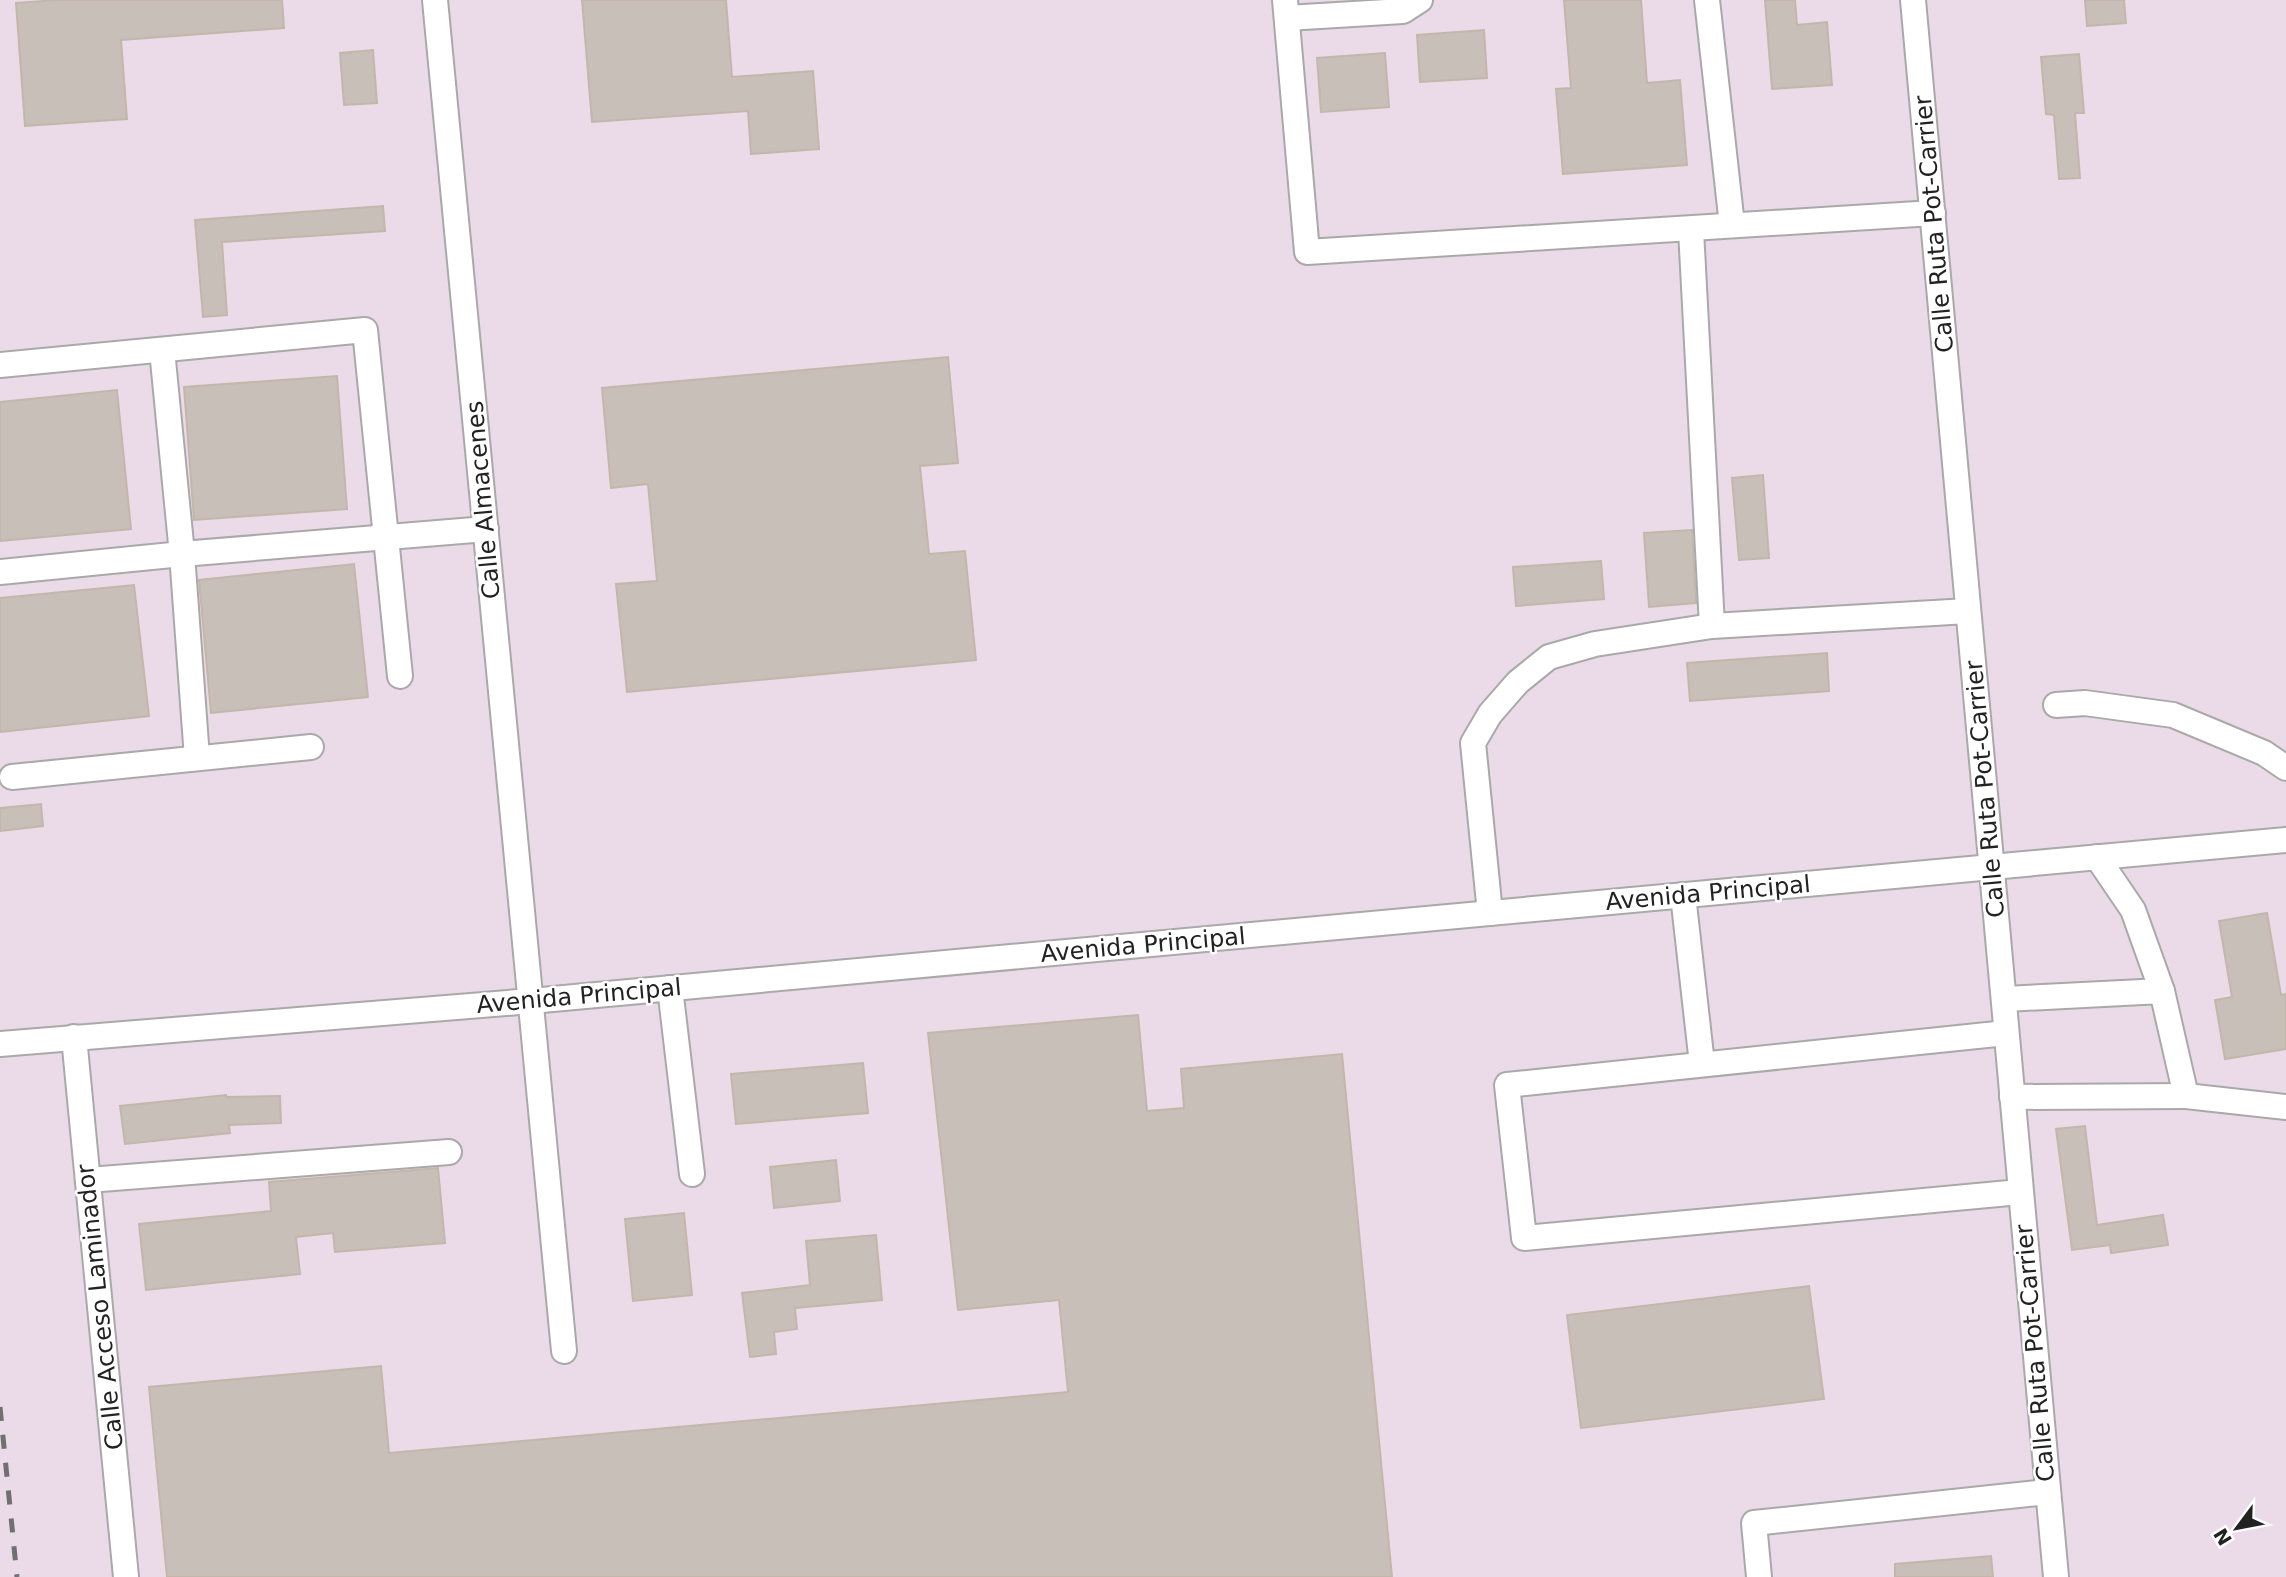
<svg xmlns="http://www.w3.org/2000/svg" width="2286" height="1577" viewBox="0 0 2286 1577" font-family="'DejaVu Sans',sans-serif">
	<style>
		.industrial { fill: #ebdbe8 }
		.building { fill: #c7bfb8; stroke: #c4b6ab; stroke-width: 2 }
		.lines { fill: none; stroke-linecap: round; stroke-linejoin: round }
		.minor-casing { stroke: #a9a9a9; stroke-width: 28 }
		.minor { stroke: #fff; stroke-width: 24 }
		.rail { stroke: #707070; stroke-width: 5; stroke-dasharray: 14 14; stroke-linecap: butt }
		.labels { text-anchor: middle; dominant-baseline: central; stroke-width: 5; stroke-linejoin: round; paint-order: stroke }
		.street-label { font-size: 24px; fill: #222; stroke: #fff }
	</style>
	<rect width="100%" height="100%" fill="#f2efe9"/>
	<rect class="industrial" x="0" y="0" width="2286" height="1577"/>
	<g class="building">
		<polygon points="57,0 282,0 284,28 121,40 127,119 25,126 16,3"/>
		<polygon points="582,0 726,0 732,77 813,71 819,149 751,154 748,111 592,122"/>
		<polygon points="1564,0 1641,0 1647,83 1680,80 1687,165 1563,174 1556,89 1571,88"/>
		<polygon points="1765,0 1795,0 1797,25 1827,22 1832,85 1772,89"/>
		<polygon points="2085,0 2124,0 2126,23 2087,26"/>
		<polygon points="1484,30 1487,78 1420,82 1417,35"/>
		<polygon points="373,50 377,103 344,105 340,53"/>
		<polygon points="1385,53 1389,107 1321,112 1317,58"/>
		<polygon points="2079,54 2084,113 2075,113 2080,178 2059,179 2054,115 2046,114 2041,57"/>
		<polygon points="383,206 385,231 222,242 227,315 203,317 195,220"/>
		<polygon points="948,357 958,463 920,466 929,554 965,551 976,660 627,692 616,584 657,581 648,484 611,488 602,388"/>
		<polygon points="337,376 347,509 194,520 184,387"/>
		<polygon points="117,390 131,529 0,541 0,402"/>
		<polygon points="1763,475 1769,558 1739,560 1732,478"/>
		<polygon points="1692,530 1696,603 1649,607 1644,533"/>
		<polygon points="1601,561 1604,599 1516,606 1513,567"/>
		<polygon points="354,564 368,697 211,713 199,580"/>
		<polygon points="134,585 149,716 0,732 0,598"/>
		<polygon points="1827,653 1829,691 1690,701 1687,663"/>
		<polygon points="41,804 43,826 0,831 0,808"/>
		<polygon points="2267,913 2281,995 2286,994 2286,1049 2225,1059 2215,1000 2232,997 2219,921"/>
		<polygon points="1138,1015 1147,1111 1184,1108 1181,1069 1342,1054 1392,1577 167,1577 149,1387 381,1366 389,1453 1068,1392 1059,1300 958,1310 928,1033"/>
		<polygon points="863,1063 868,1113 736,1124 731,1074"/>
		<polygon points="226,1095 226,1097 280,1096 281,1123 229,1125 230,1133 125,1144 120,1106"/>
		<polygon points="2085,1126 2097,1225 2163,1215 2168,1245 2111,1253 2110,1245 2072,1250 2056,1129"/>
		<polygon points="836,1160 840,1201 774,1208 770,1167"/>
		<polygon points="438,1168 445,1243 335,1252 333,1233 296,1237 300,1274 146,1290 139,1224 271,1211 269,1182"/>
		<polygon points="684,1213 692,1295 633,1301 625,1219"/>
		<polygon points="876,1235 882,1300 795,1308 797,1329 774,1332 776,1354 750,1357 742,1293 810,1285 806,1241"/>
		<polygon points="1809,1286 1824,1399 1581,1428 1567,1315"/>
		<polygon points="1991,1556 1993,1577 1895,1577 1895,1564"/>
	</g>
	<g class="lines">
		<g class="minor-casing">
			<g id="minor">
				<polyline points="435,0 564,1351"/>
				<polyline points="1285,0 1307,252 1933,213"/>
				<polyline points="1707,0 1732,225"/>
				<polyline points="1913,0 2056,1577"/>
				<polyline points="1287,18 1403,11 1420,0"/>
				<polyline points="1691,230 1712,626"/>
				<polyline points="162,350 182,554 197,758"/>
				<polyline points="0,365 365,330 400,676"/>
				<polyline points="0,572 182,554 486,529"/>
				<polyline points="2056,705 2085,703 2173,715 2264,753 2286,768"/>
				<polyline points="12,777 311,747"/>
				<polyline points="2097,857 2133,910 2162,991"/>
				<polyline points="1683,895 1702,1064"/>
				<polyline points="1490,913 1473,743 1490,714 1518,682 1549,657 1595,644 1712,626 1968,611"/>
				<polyline points="670,988 692,1174"/>
				<polyline points="2005,999 2162,991 2186,1096 2286,1107"/>
				<polyline points="2006,1033 1507,1085 1524,1238 2020,1192"/>
				<polyline points="74,1037 126,1577"/>
				<polyline points="0,1044 531,1001 2286,840"/>
				<polyline points="2012,1097 2186,1096"/>
				<polyline points="88,1180 449,1152"/>
				<polyline points="1759,1577 1754,1523 2047,1492"/>
			</g>
		</g>
		<use href="#minor" class="minor"/>
		<polyline class="rail" points="0,1407 17,1577"/>
	</g>
	<g class="labels">
		<g class="street-label">
			<text transform="translate(1934 224) rotate(-95)">Calle Ruta Pot-Carrier</text>
			<text transform="translate(483 500) rotate(-95)">Calle Almacenes</text>
			<text transform="translate(1985 789) rotate(-95)">Calle Ruta Pot-Carrier</text>
			<text transform="translate(1708 893) rotate(-5)">Avenida Principal</text>
			<text transform="translate(1143 945) rotate(-5)">Avenida Principal</text>
			<text transform="translate(579 996) rotate(-5)">Avenida Principal</text>
			<text transform="translate(100 1307) rotate(-96)">Calle Acceso Laminador</text>
			<text transform="translate(2035 1353) rotate(-95)">Calle Ruta Pot-Carrier</text>
		</g>
	</g>
	<g transform="translate(2237 1528) rotate(238)" stroke="#ffffff" stroke-width="5" paint-order="stroke">
	<path d="M0-5L12 26L0 18L-12 26Z" fill="#222222"/>
	<text y="-10" font-size="19" font-weight="bold" text-anchor="middle" fill="#222222">N</text>
	</g>
</svg>
